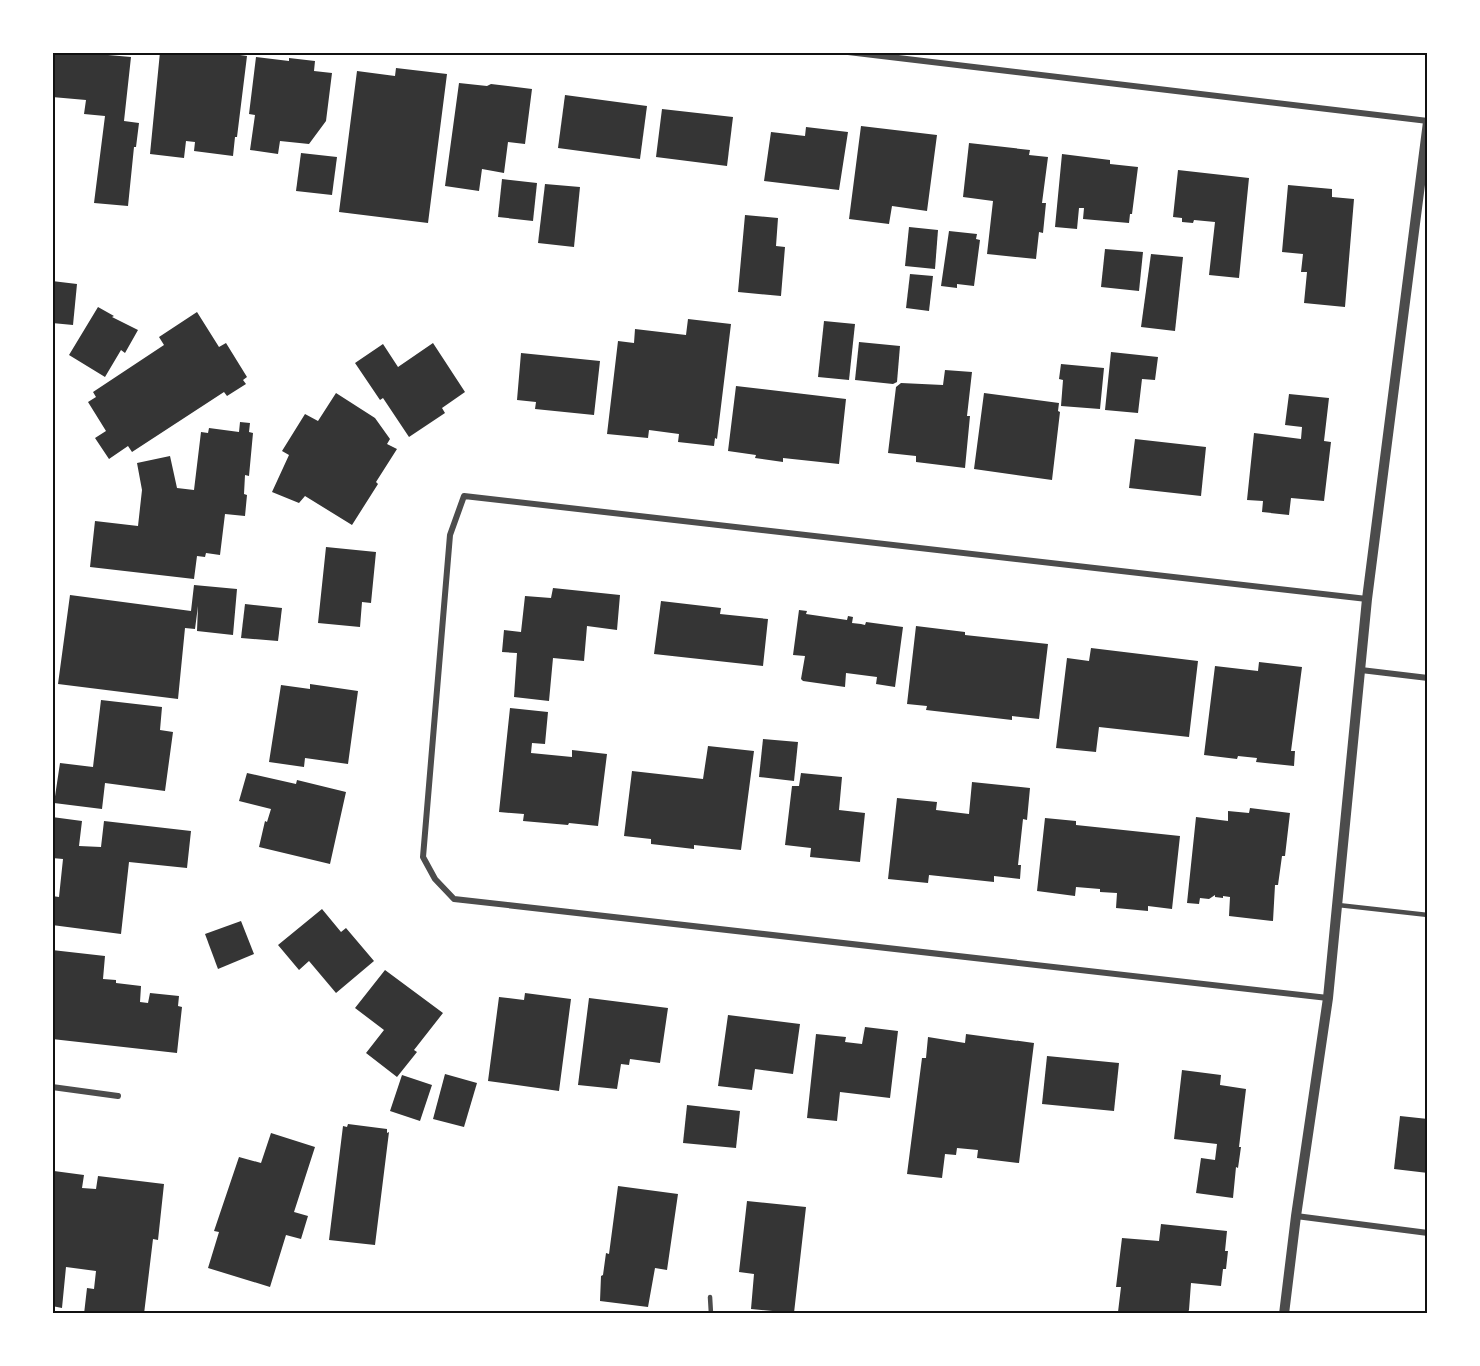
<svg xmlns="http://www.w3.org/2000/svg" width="1480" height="1366" viewBox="0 0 1480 1366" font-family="'DM Sans',sans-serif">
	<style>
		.building { fill: #353535 }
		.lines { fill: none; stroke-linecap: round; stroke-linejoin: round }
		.service { stroke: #4c4c4c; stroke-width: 4.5 }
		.minor { stroke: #4c4c4c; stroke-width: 6 }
		.tertiary { stroke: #4c4c4c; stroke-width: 10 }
		.neatline { fill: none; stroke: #111; stroke-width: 2 }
	</style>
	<rect width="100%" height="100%" fill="#fff"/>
	<g class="building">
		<polygon points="52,52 108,52 108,55 131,57 124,121 139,123 136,147 134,147 128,206 94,203 105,116 84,114 86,100 52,97 55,60 52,60"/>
		<polygon points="160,52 219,52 247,56 237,137 235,137 233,156 194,151 195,142 186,141 184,158 150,154"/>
		<polygon points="256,57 289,61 289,58 315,61 314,71 332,73 326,121 309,144 280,141 278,154 250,150 255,115 249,114"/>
		<polygon points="396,68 447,74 428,223 339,212 357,71 395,76"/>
		<polygon points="459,83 487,86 491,84 532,89 525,144 508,142 504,173 482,169 479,191 445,186"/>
		<polygon points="565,95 647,106 640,159 558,148"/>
		<polygon points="662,109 733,117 727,166 656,157"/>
		<polygon points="861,126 937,135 927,211 892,206 889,224 849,219"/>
		<polygon points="806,127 848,132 839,190 764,181 771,132 805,136"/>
		<polygon points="969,143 1030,150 1029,155 1048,157 1042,203 1046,203 1043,233 1039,232 1036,259 987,254 993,201 963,197"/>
		<polygon points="301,153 337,157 332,195 296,191"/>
		<polygon points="1062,154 1110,160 1110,164 1138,167 1132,214 1130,214 1129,223 1083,219 1084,208 1079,208 1077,229 1055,227"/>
		<polygon points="1178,170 1249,178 1239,278 1209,275 1215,222 1194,220 1193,223 1182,222 1182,218 1173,217"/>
		<polygon points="502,179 537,183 533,221 498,217"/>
		<polygon points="545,184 580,187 574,247 538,243"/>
		<polygon points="1288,185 1332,189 1332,197 1354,199 1345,307 1304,303 1307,272 1301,272 1303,254 1282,252"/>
		<polygon points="745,215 778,218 776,246 785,247 781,296 738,292"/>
		<polygon points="909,227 938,230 935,269 905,266"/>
		<polygon points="949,231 977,234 976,239 980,240 974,286 957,284 957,288 941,286"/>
		<polygon points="1105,249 1143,252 1139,291 1101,287"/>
		<polygon points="1151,254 1183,257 1175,331 1141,327"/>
		<polygon points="910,274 933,276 929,311 906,308"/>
		<polygon points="52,281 77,284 73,325 52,323"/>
		<polygon points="98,307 114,316 112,317 138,330 125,353 121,350 105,377 69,355"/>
		<polygon points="197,312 219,347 226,343 247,377 243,380 246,384 227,396 224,392 132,452 128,446 109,459 95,438 106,431 88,402 96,397 93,392 164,345 159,337"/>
		<polygon points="688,319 731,324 717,439 715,438 714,446 678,442 679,434 649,430 648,438 607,434 618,341 634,343 635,329 686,335"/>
		<polygon points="824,321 855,324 849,380 818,377"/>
		<polygon points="859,342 900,346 897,382 893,384 855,380"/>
		<polygon points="433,343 465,392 442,408 445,413 409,437 383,398 380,400 355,363 383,344 398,367"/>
		<polygon points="1111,352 1158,357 1155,380 1142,379 1138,413 1105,410"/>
		<polygon points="521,353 600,361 594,415 535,409 536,402 517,400"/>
		<polygon points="1061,364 1104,368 1100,409 1061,406 1063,380 1059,379"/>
		<polygon points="945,370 972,372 967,416 970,416 965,468 916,462 916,456 888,453 896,387 901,383 943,385"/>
		<polygon points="736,386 846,399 839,464 783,458 783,462 755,458 756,455 728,451"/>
		<polygon points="336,393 375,418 390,439 387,444 397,449 376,482 378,484 352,525 305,496 299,503 272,492 289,455 282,451 305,414 318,421"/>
		<polygon points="984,393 1059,403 1058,411 1060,412 1052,480 974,469"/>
		<polygon points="1289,394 1329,398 1324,441 1331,442 1324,501 1291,498 1289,515 1262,512 1263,501 1247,500 1254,433 1301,439 1302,427 1285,425"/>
		<polygon points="240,422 250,423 249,432 253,433 249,476 245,475 244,494 247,495 245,516 225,514 220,555 206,553 205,557 197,556 194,579 90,567 95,521 138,526 142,490 137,463 170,456 177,488 194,490 201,432 208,433 209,428 239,432"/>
		<polygon points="1135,439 1206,447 1201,496 1129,488"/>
		<polygon points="326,547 376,552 371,603 362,602 360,627 318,623"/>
		<polygon points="194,585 237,589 233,635 197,631 198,606 195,629 185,628 178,699 58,684 70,595 191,611"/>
		<polygon points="553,588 620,595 617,630 587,626 584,661 553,658 549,701 514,697 517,653 502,652 504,630 521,632 525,596 551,598"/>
		<polygon points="661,601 721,608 720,614 768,619 763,666 654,654"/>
		<polygon points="245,604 282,608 278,641 241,638"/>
		<polygon points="799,610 807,611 806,614 847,620 848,616 853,617 852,623 861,624 865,625 866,622 903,627 895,687 876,684 877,677 846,673 845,687 803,681 801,679 805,656 793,655"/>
		<polygon points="916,626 965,632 965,635 1048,644 1039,719 1012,716 1012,720 926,710 927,706 907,704"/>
		<polygon points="1091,648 1198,661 1189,737 1099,727 1096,752 1056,748 1067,658 1089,661"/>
		<polygon points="1259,662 1302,667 1291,751 1295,751 1294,766 1256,762 1257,758 1238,756 1237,759 1204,755 1215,666 1258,671"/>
		<polygon points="310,684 358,691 348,764 305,758 304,767 269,762 281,685 310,689"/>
		<polygon points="101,700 162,707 160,730 173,732 165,791 105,783 102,809 54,803 60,763 93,767"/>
		<polygon points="510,708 548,712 545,744 532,743 531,753 572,757 572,750 607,754 598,826 569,823 568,825 523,821 524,814 499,812"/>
		<polygon points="763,739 798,742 794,781 759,777"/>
		<polygon points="708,746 754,751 741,850 694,845 694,849 651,844 651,839 624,836 632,771 703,779"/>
		<polygon points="247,773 296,784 297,780 346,792 330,864 259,847 265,821 267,822 271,809 239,801"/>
		<polygon points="801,773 842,777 839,810 865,813 860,862 810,857 811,848 785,845 792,786 799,786"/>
		<polygon points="972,782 1030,788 1027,820 1023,819 1018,865 1021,865 1020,879 994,876 994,882 929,875 928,883 888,879 897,798 937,802 936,810 969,814"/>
		<polygon points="1250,808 1290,813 1285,856 1282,856 1278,885 1275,885 1273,921 1229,916 1230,897 1223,896 1223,898 1215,897 1215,895 1209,899 1200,898 1199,904 1187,903 1196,817 1228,821 1228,811 1249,813"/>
		<polygon points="52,817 82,821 79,846 101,847 104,821 191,831 187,868 129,862 121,934 52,925 52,896 59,897 63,859 52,858"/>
		<polygon points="1045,818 1076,821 1076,825 1180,836 1172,909 1148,906 1148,911 1116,908 1117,893 1100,892 1100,889 1076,887 1075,896 1037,891"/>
		<polygon points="322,909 341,932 346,928 374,961 336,993 309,961 299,970 278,945"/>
		<polygon points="241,921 254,954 218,969 205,934"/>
		<polygon points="52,950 105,956 103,979 116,980 116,983 141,986 140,1002 148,1003 150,993 179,996 178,1006 182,1007 177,1053 52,1039"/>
		<polygon points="385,970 443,1013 414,1050 417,1052 397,1077 366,1053 384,1030 355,1008"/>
		<polygon points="525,993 571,999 559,1091 488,1081 499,997 524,1000"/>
		<polygon points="589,998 668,1008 660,1063 630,1059 629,1065 621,1064 617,1089 578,1085"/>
		<polygon points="728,1015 800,1024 793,1074 755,1069 752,1090 718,1086"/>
		<polygon points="865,1027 898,1031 890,1098 840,1092 837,1121 807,1118 816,1034 846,1037 845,1042 862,1044"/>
		<polygon points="966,1034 1034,1043 1019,1163 977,1158 978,1150 957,1148 956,1155 945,1154 942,1178 907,1174 922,1058 926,1058 928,1037 965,1043"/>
		<polygon points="1047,1056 1119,1063 1114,1111 1042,1104"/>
		<polygon points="1182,1070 1221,1075 1220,1085 1246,1089 1239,1147 1241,1147 1238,1168 1236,1167 1233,1198 1196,1193 1201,1158 1215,1160 1217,1144 1174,1139"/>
		<polygon points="445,1074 477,1083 464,1127 433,1119"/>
		<polygon points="402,1075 432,1085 420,1121 390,1111"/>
		<polygon points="687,1105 740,1111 736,1148 683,1143"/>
		<polygon points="1400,1116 1428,1119 1428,1173 1394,1169"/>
		<polygon points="348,1124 387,1129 387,1133 389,1132 375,1245 329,1240 343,1126 347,1127"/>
		<polygon points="271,1133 315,1147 294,1212 308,1216 301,1239 286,1235 270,1287 208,1268 219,1232 214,1231 239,1157 261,1163"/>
		<polygon points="54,1171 84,1175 82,1188 96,1189 98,1176 164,1184 158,1240 153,1239 144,1314 84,1314 87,1288 94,1289 96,1271 66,1267 62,1308 52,1306"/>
		<polygon points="618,1186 678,1194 667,1270 655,1268 648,1307 600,1301 601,1276 603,1275 606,1253 609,1254"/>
		<polygon points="747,1201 806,1207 794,1313 751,1309 754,1274 739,1272"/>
		<polygon points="1161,1224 1227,1231 1225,1251 1228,1251 1226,1269 1223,1269 1221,1286 1191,1283 1189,1310 1187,1314 1118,1312 1121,1287 1116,1287 1122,1238 1159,1241"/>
	</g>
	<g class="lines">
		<g class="service">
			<polyline points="1338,905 1428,915"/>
			<polyline points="710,1297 711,1314"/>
		</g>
		<g class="minor">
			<polyline points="848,52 1428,121"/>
			<polyline points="1361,670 1428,678"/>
			<polyline points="1328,998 454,899 435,879 423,857 450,535 464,496 1367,599"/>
			<polyline points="52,1087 118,1096"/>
			<polyline points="1296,1216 1428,1233"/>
		</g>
		<polyline class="tertiary" points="1284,1314 1296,1216 1328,998 1367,599 1428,122"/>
	</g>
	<rect width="1480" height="1366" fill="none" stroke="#ffffff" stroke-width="108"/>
	<rect x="54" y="54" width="1372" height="1258" class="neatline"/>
</svg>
